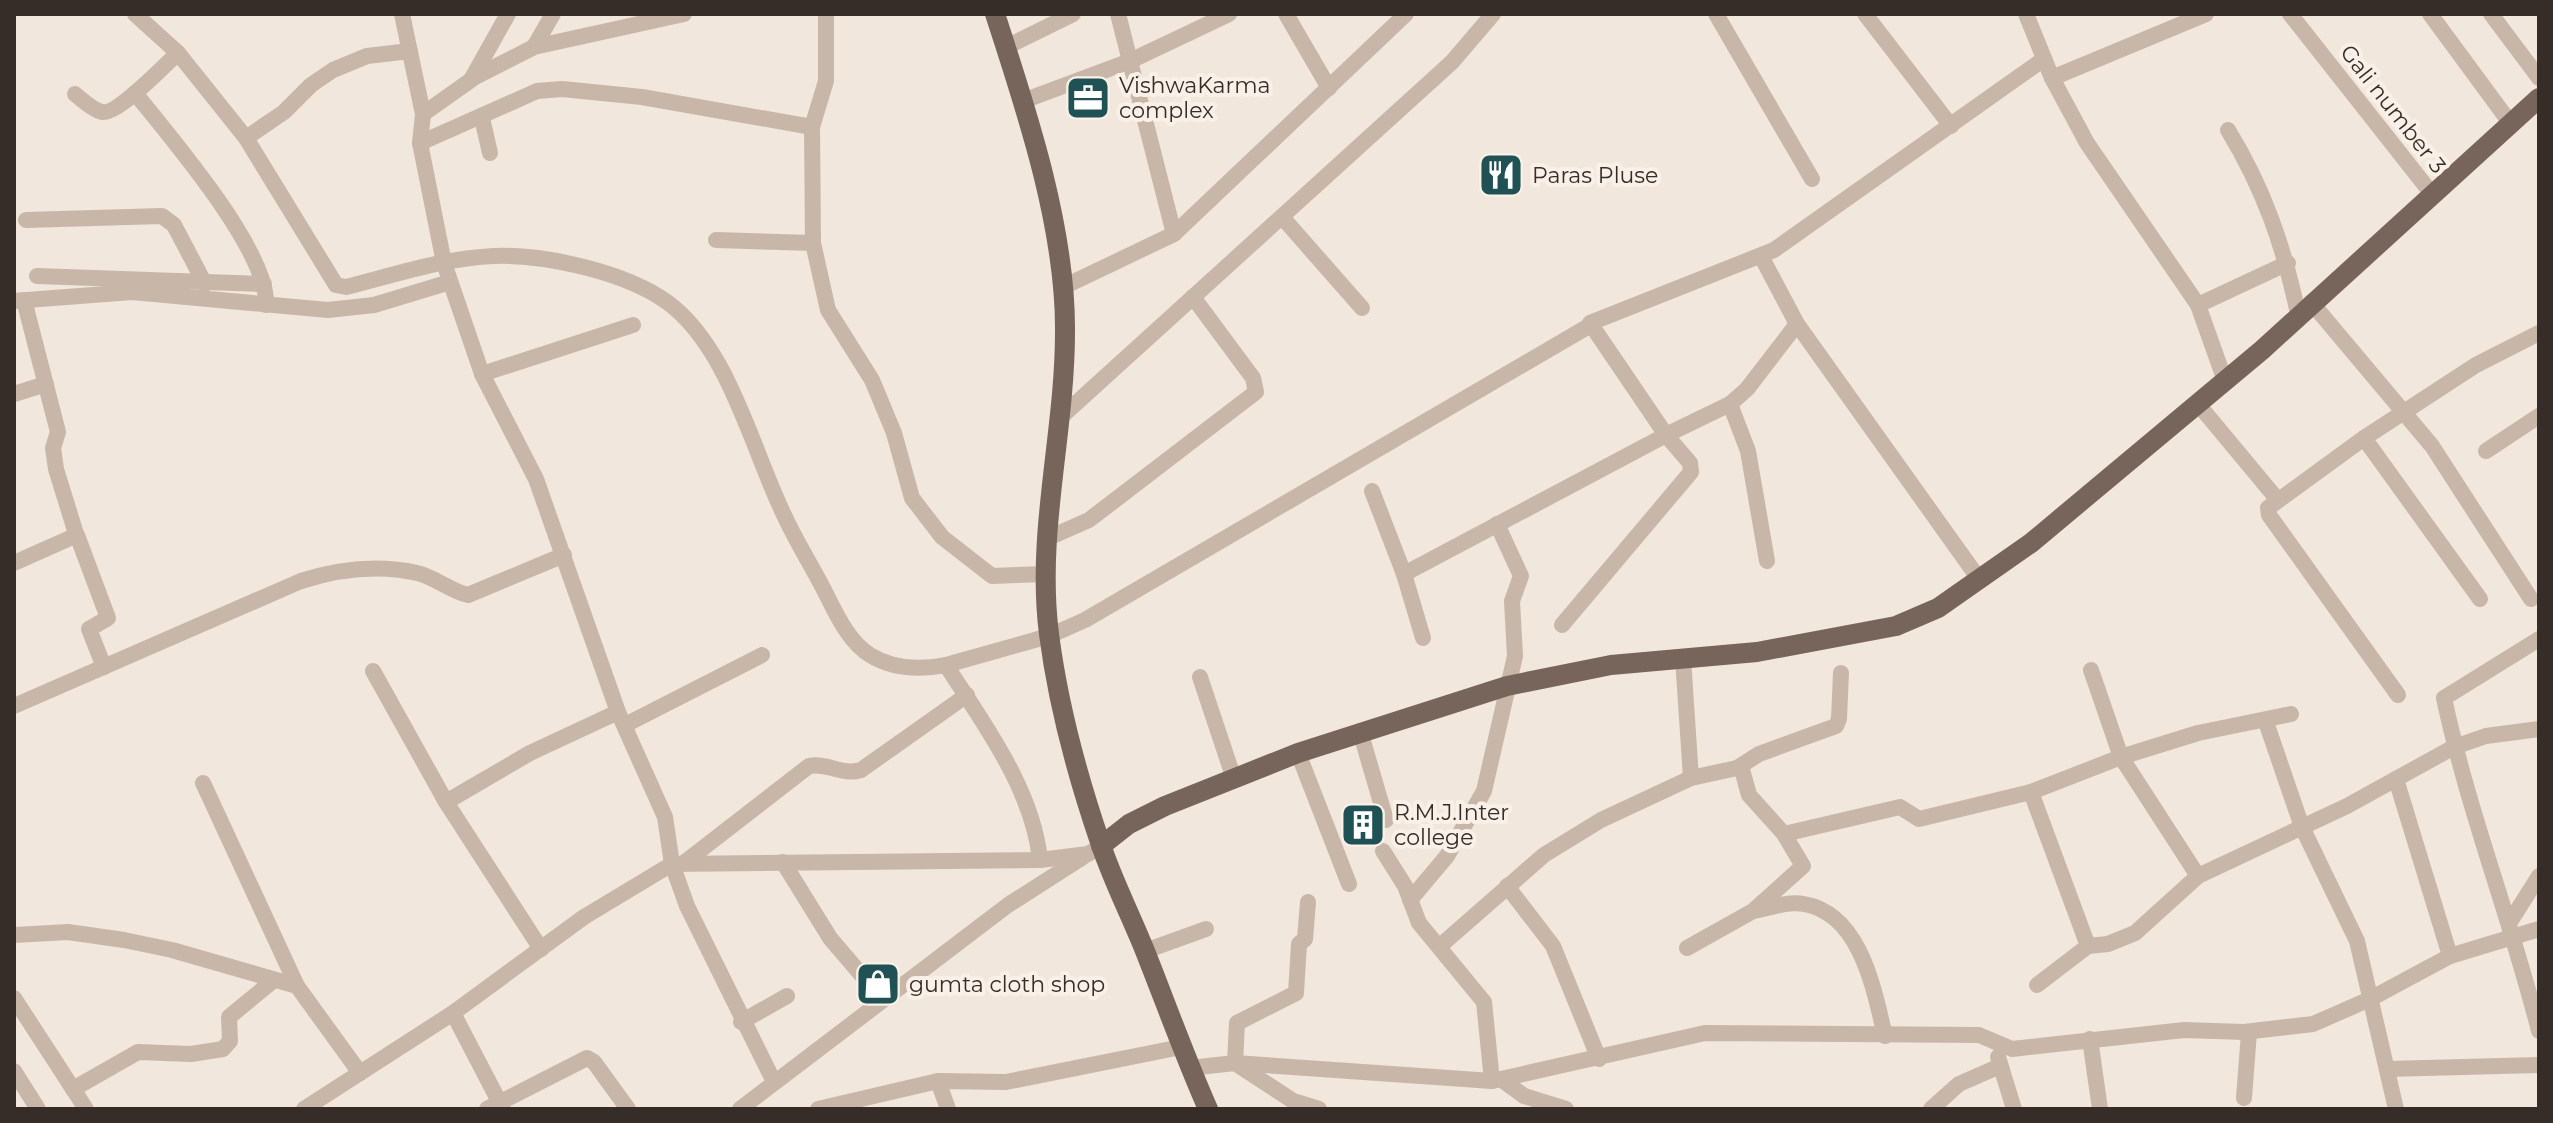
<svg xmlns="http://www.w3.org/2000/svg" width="2553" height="1123" viewBox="0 0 2553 1123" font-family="Montserrat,sans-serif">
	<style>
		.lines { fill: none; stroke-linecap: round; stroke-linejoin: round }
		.minor { stroke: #c8b7a9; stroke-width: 16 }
		.major { stroke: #77645a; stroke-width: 20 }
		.labels { text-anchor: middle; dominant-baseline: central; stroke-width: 8; stroke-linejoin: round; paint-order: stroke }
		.poi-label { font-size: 22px; fill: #362c28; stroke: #f9f1e8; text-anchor: start }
		.street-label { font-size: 22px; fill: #362c28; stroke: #f9f1e8 }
	</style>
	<rect width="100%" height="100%" fill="#f1e7dc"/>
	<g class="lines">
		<g class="minor">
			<path d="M135,14L178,53L246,138L336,285L346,287C394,275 444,258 494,256C545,254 625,272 667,302C729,347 752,450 785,517C796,541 810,563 822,586C834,609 847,641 870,655C894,670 920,670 946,665L1049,636L1085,620L1589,326"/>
			<polyline points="402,14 423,114 471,80 508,14"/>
			<polyline points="826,14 826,81 812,127 813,243 828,310 872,380 894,433 912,498 942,537 992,576 1044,574"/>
			<polyline points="1118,14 1174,234"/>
			<polyline points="1286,14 1329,88"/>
			<polyline points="1716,14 1812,179"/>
			<polyline points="1865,14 1951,126"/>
			<polyline points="2026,14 2052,78 2087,143 2198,305"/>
			<polyline points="2290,14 2432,194"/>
			<polyline points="2430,14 2511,124"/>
			<polyline points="2491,14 2539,78"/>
			<polyline points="534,47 553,14"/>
			<polyline points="1006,47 1073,14"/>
			<polyline points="473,78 534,47 684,14"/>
			<polyline points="2052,78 2206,14"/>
			<path d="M135,93C170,137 269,251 266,305"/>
			<path d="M75,94C82,100 93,110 102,112C117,115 165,65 178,53"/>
			<polyline points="1023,101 1130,61 1229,14"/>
			<polyline points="423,114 420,143 444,263 482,374 536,479 618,712 665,817 672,864 687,906 774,1082"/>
			<polyline points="482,118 490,153"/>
			<path d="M2228,130C2264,189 2284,247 2298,314"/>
			<polyline points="246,138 284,112 311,85 333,70 367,56 410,51"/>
			<polyline points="420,143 537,91 562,89 642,97 812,127"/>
			<polyline points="1282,217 1362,308"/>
			<polyline points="26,220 162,216 174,225 205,284"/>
			<polyline points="716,240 813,243"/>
			<polyline points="1761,256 1797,324 1979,579"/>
			<polyline points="37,276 264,284"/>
			<polyline points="1061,288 1174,234 1406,14"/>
			<polyline points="24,300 58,432 53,448 56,469 77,537"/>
			<polyline points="14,301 132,292 328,310 374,305 450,282"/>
			<polyline points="2311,302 2432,446 2531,599"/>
			<polyline points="482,374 633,325"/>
			<polyline points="2225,381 2198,305 2288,263"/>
			<polyline points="14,394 46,384"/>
			<polyline points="1730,404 1748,451 1767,561"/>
			<polyline points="2198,404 2277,499"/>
			<polyline points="1062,416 1452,62 1493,14"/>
			<polyline points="2364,438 2480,599"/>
			<polyline points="2486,451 2539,416"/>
			<polyline points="1372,491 1404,574 1666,435 1590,323 1774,250 2044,59"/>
			<polyline points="1046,539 1089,520 1256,392 1253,378 1193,297"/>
			<polyline points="14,563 77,535 108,618 89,629 104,667"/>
			<polyline points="1404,574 1423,638"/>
			<polyline points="1562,625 1691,472 1690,463 1666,435 1730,404 1747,389 1797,324"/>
			<path d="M2539,639L2444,698C2468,811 2511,919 2539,1031"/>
			<polyline points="1683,658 1691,778"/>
			<path d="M946,665C983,723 1033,789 1040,860"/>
			<polyline points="2091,670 2121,757 2198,876"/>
			<polyline points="373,671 446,802 541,949"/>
			<polyline points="1200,677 1234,779"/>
			<polyline points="2398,695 2269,515 2268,508 2364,438 2476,365 2539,333"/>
			<path d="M14,706L301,581C339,569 377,564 417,573C435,577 450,591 468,595L564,555"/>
			<polyline points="2266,722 2302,827 2357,941 2396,1109"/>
			<polyline points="625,725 762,655"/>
			<polyline points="1360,731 1386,820"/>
			<polyline points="1298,753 1349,884"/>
			<polyline points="2396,779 2450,956"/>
			<polyline points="203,783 297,986"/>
			<polyline points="2031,792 2088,946"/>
			<polyline points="446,802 530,753 618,712"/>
			<polyline points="1784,834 1900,807 1919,819 2031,792 2121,757 2198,733 2291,714"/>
			<polyline points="1383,851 1405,886 1419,923 1484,1002 1492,1081"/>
			<path d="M685,862L809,766C827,762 842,776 861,770L967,695"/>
			<polyline points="783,862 830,938 882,999"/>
			<polyline points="1507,886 1553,946 1599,1059"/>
			<polyline points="1410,900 1447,856 1484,791 1515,656 1512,601 1521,576 1497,524"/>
			<polyline points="1308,902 1305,939 1299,944 1296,993 1237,1023 1235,1063 1293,1101 1319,1109"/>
			<path d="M1754,911C1769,908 1788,901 1804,904C1861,914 1874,990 1885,1036"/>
			<polyline points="2510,922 2539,876"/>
			<polyline points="14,935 68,932 124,940 172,950 297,986 360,1073"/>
			<polyline points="1440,946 1544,855 1601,820 1691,778 1737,768 1759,754 1836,726 1839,719 1841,673"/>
			<polyline points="1687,948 1753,911 1803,866 1784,834 1749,795 1741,766"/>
			<polyline points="1145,951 1206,929"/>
			<polyline points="2037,985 2088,946 2108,944 2135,933 2198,876 2347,806 2454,747 2486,736 2539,729"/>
			<polyline points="14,998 86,1109"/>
			<polyline points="453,1013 503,1109"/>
			<polyline points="741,1022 787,996"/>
			<polyline points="2090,1039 2100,1109"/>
			<polyline points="1998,1057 2014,1109"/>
			<polyline points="1190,1068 1235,1063 1492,1081 1705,1033 1979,1035 2012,1049 2184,1030 2244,1032 2313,1024 2370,999 2450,956 2539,929"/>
			<polyline points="2387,1069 2539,1065"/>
			<polyline points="14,1071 38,1109"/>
			<polyline points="1501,1079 1524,1096 1566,1109"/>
			<polyline points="938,1081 948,1109"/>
			<polyline points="73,1089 138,1052 191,1054 223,1049 230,1041 229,1017 274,980"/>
			<polyline points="2244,1098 2249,1032"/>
			<polyline points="304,1109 453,1013 584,917 672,864 1040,860 1088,854 1101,846"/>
			<polyline points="487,1109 587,1058 594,1062 628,1109"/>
			<polyline points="740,1109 1008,905 1083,857"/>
			<polyline points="818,1109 938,1081 1006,1082 1181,1047"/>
			<polyline points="1931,1109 1959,1084 2000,1066"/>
		</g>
		<g class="major">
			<path d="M995,14C1027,112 1066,229 1065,332C1065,434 1036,532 1049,634C1058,704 1078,778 1101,845C1113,881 1131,916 1145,951C1166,1004 1185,1057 1208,1109"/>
			<polyline points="1101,846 1129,824 1165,806 1298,753 1507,686 1611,665 1757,652 1896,626 1938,608 2031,543 2262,350 2539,98"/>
		</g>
	</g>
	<defs>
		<g id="office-square" transform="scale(2.3)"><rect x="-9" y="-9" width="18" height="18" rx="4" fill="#205255" stroke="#f9f1e8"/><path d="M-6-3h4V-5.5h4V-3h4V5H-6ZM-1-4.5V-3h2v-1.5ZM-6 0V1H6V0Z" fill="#fff"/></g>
		<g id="restaurant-square" transform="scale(2.3)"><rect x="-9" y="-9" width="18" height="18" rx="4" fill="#205255" stroke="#f9f1e8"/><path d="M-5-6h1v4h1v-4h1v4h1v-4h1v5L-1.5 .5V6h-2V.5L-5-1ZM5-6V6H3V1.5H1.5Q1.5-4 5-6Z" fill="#fff"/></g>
		<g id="building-square" transform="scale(2.3)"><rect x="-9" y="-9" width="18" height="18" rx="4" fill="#205255" stroke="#f9f1e8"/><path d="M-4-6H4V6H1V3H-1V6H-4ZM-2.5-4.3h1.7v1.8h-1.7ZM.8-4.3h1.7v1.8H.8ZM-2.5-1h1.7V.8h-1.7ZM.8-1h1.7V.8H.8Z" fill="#fff"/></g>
		<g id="shop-square" transform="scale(2.3)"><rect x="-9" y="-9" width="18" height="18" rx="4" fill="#205255" stroke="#f9f1e8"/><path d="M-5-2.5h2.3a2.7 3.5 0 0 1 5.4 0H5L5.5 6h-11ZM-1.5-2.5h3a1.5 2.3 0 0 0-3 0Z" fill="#fff"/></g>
	</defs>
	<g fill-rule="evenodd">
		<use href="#office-square" x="1088" y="98"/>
		<use href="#restaurant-square" x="1501" y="175"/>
		<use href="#building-square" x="1363" y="825"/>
		<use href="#shop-square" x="878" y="984"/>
	</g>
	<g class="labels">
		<g class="poi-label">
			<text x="1119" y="85">VishwaKarma<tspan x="1119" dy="25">complex</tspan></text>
			<text x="1532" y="175">Paras Pluse</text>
			<text x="1394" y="812">R.M.J.Inter<tspan x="1394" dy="25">college</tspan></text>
			<text x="909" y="984">gumta cloth shop</text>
		</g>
		<g class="street-label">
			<text transform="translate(2393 109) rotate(52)">Gali number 3</text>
		</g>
	</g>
	<rect width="2553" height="1123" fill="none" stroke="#362c28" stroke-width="32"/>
</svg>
